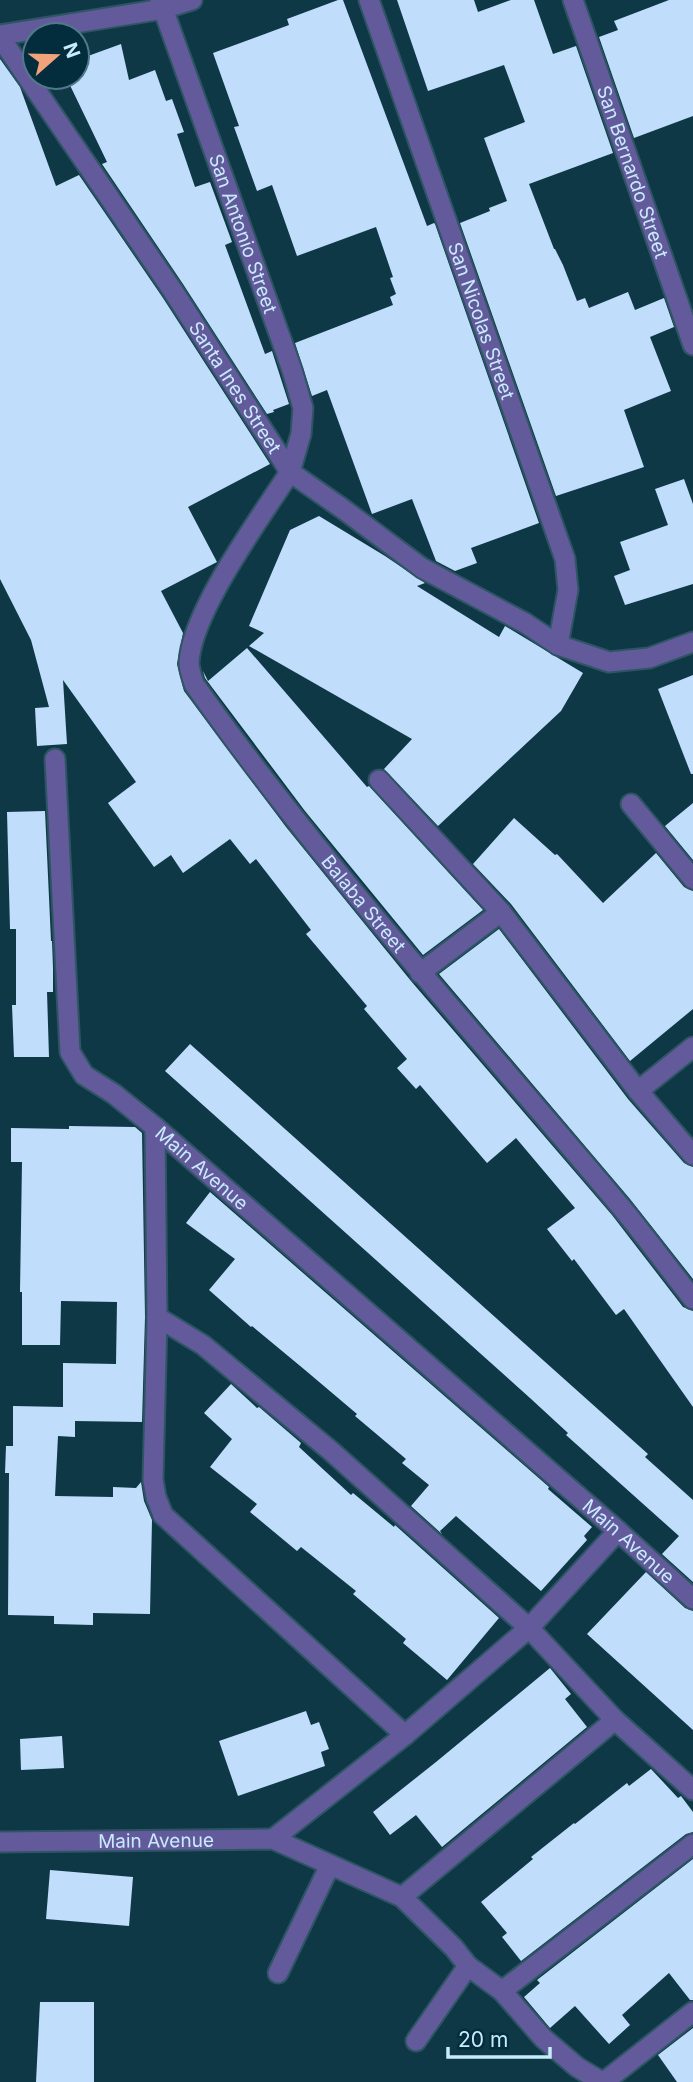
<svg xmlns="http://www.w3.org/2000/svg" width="693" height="2082" viewBox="0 0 693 2082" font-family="Inter,sans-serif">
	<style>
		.building { fill: #c0defc }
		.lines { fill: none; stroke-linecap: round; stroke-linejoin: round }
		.minor-casing { stroke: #2d5564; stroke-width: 23 }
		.tertiary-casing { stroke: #2d5564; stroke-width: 23 }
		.minor { stroke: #625a9b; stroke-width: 19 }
		.tertiary { stroke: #625a9b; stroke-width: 19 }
		.labels { text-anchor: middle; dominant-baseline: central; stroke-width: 7; stroke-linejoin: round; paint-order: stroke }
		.street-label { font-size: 19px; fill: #c8ebfc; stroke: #032d3d }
	</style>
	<rect width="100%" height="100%" fill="#0f3847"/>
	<g class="building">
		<polygon points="338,0 343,0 427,226 434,223 435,224 539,523 471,548 477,563 455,571 436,561 412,499 372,514 327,390 312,396 295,343 393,305 390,297 396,294 390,278 393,277 376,227 297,256 272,185 257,191 234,127 239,126 213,53 289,25 287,19"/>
		<polygon points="397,0 474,0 478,12 511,0 534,0 553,54 576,46 613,153 529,184 554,249 555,249 563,265 577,301 585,298 589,308 628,292 635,310 664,298 674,327 650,337 671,391 624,410 644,467 556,496 460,223 490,211 489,208 507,201 484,138 525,122 504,65 428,91"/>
		<polygon points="669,0 693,0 693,116 634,138 599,37 618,30 614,21"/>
		<polygon points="121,44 129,80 155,70 166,101 172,99 184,132 177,134 195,187 210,182 232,242 225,245 265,354 272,351 289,404 273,410 274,412 267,414 183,284 102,164 107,162 66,77 77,77 77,60"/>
		<polygon points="0,59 20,87 56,186 79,175 163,298 270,464 188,507 217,562 161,591 183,633 177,664 184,691 286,827 411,981 612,1215 683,1307 693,1311 693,1407 624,1309 616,1315 574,1259 572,1261 547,1229 575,1208 516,1138 487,1163 420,1085 416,1089 397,1068 407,1059 364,1009 367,1006 306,934 311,930 256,859 250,864 230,839 183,873 171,855 154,867 108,803 136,782 63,680 67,744 37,746 35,708 49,707 31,640 0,579"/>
		<polygon points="684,479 693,504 693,584 625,605 614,576 630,570 620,542 668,525 655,489"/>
		<polygon points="319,516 385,556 425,583 417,586 499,637 505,626 583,673 561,711 438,826 384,769 412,739 249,646 264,633 249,626 290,530"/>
		<polygon points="247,648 367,787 369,786 483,910 423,955 305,811 205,678 203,671 208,681"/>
		<polygon points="693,675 693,774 691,774 658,689"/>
		<polygon points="693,803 693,860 665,826"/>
		<polygon points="45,811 51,941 52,941 53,968 53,992 47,992 49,1057 14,1057 12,1005 16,1005 16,929 10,929 7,812"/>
		<polygon points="514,818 555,855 557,854 603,903 656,853 684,887 693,891 693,1009 630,1061 511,904 473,864"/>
		<polygon points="499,929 628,1099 684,1163 693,1167 693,1279 630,1199 439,974"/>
		<polygon points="190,1044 648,1454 645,1457 693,1500 693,1582 662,1554 679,1536 566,1435 568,1433 530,1398 165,1071"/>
		<polygon points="69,1126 135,1127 142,1133 145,1317 142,1422 75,1421 75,1437 58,1436 55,1496 113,1497 113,1487 136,1488 141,1482 144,1501 152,1520 150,1614 93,1613 93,1625 54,1624 54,1616 8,1615 9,1473 5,1473 6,1446 13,1446 13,1406 63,1407 63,1363 116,1364 117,1302 61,1301 60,1345 22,1345 22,1292 20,1292 22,1162 11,1162 11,1128 69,1129"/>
		<polygon points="210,1192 549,1487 548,1489 592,1527 584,1536 587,1540 541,1591 456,1516 440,1531 442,1534 411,1506 429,1485 402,1463 406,1459 355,1416 357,1414 305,1370 252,1326 251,1327 209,1290 235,1259 186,1223"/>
		<polygon points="231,1384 257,1408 259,1407 301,1443 299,1447 351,1495 353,1493 394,1527 395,1525 499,1618 447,1680 403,1643 406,1639 353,1594 356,1591 301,1547 297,1551 250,1512 257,1504 210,1467 232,1439 204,1413"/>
		<polygon points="646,1572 685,1608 693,1611 693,1730 587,1634"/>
		<polygon points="550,1668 571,1694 565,1699 587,1727 442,1847 416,1815 390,1835 373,1812 436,1762"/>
		<polygon points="306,1711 311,1725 319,1722 329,1749 321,1752 325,1766 238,1796 219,1741"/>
		<polygon points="62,1736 64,1768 21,1770 20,1739"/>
		<polygon points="651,1769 678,1798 681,1796 693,1812 693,1832 686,1834 521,1961 502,1937 507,1933 481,1902 533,1859 531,1857 574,1823 575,1824 627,1783 629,1786"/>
		<polygon points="693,1859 693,2000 690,2000 669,1973 622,2015 630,2025 609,2044 575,2006 550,2028 524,1997 540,1983 537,1980"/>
		<polygon points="50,1870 133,1877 129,1926 46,1919"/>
		<polygon points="40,2002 94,2002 94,2082 36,2082"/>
		<polygon points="693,2028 693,2082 677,2082 658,2055"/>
	</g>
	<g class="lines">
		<g class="minor-casing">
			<g id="minor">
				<path id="s1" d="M160,0L292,370L303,408L301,434L290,472L343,509L422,568L525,623L558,645L609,662L649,658L693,642"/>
				<path id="s2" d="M369,0L565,559L568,590L558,645"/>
				<path id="s3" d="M573,0L693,345"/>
				<polyline points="0,35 163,9 192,0"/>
				<polyline points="55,759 70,1052 84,1075 114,1094 155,1127"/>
				<polyline points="379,780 501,912 638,1091 693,1155"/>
				<polyline points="631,804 693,879"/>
				<polyline points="420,973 501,912"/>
				<polyline points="638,1091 693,1047"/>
				<polyline points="157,1317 203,1345 331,1451 529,1628 615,1720 693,1790"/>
				<path id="s4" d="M405,1735L163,1515L156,1497L153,1480L157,1317L155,1127L618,1531L693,1599"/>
				<polyline points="273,1839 405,1735 529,1628 618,1531"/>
				<path id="s5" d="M0,1842L273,1839L402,1897L454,1948L468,1966L502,1991L543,2038L577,2067L602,2082"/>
				<polyline points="402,1897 615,1720"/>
				<polyline points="278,1973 330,1865"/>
				<polyline points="502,1991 693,1844"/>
				<polyline points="416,2041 468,1966"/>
				<polyline points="604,2082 693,2012"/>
			</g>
		</g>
		<g class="tertiary-casing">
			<g id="tertiary">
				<path id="s6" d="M0,37L173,291L290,472C261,517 191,612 189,663C189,669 192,677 194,684C324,868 476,1034 621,1207C646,1237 669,1269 693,1299"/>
			</g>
		</g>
		<use href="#minor" class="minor"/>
		<use href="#tertiary" class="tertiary"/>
	</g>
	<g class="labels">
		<g class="street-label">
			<text stroke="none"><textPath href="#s3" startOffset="182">San Bernardo Street</textPath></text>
			<text stroke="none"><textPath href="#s1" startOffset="248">San Antonio Street</textPath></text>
			<text stroke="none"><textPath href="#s2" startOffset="340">San Nicolas Street</textPath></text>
			<text stroke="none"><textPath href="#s6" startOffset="422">Santa Ines Street</textPath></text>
			<text stroke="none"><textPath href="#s6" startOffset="1040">Balaba Street</textPath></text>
			<text stroke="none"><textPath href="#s4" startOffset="779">Main Avenue</textPath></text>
			<text stroke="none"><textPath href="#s4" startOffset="1346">Main Avenue</textPath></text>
			<text stroke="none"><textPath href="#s5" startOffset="156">Main Avenue</textPath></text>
		</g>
	</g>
	<g transform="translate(56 56) rotate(70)"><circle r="33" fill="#032d3d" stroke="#527989" stroke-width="2"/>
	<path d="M0-5L12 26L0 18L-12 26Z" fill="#f0a27a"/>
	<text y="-10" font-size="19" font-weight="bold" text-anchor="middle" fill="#c8ebfc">N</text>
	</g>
	<path d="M448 2047v10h102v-10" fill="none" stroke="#c8ebfc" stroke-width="3.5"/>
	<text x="458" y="2047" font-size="21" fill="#c8ebfc" stroke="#032d3d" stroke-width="5" paint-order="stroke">20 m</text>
</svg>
